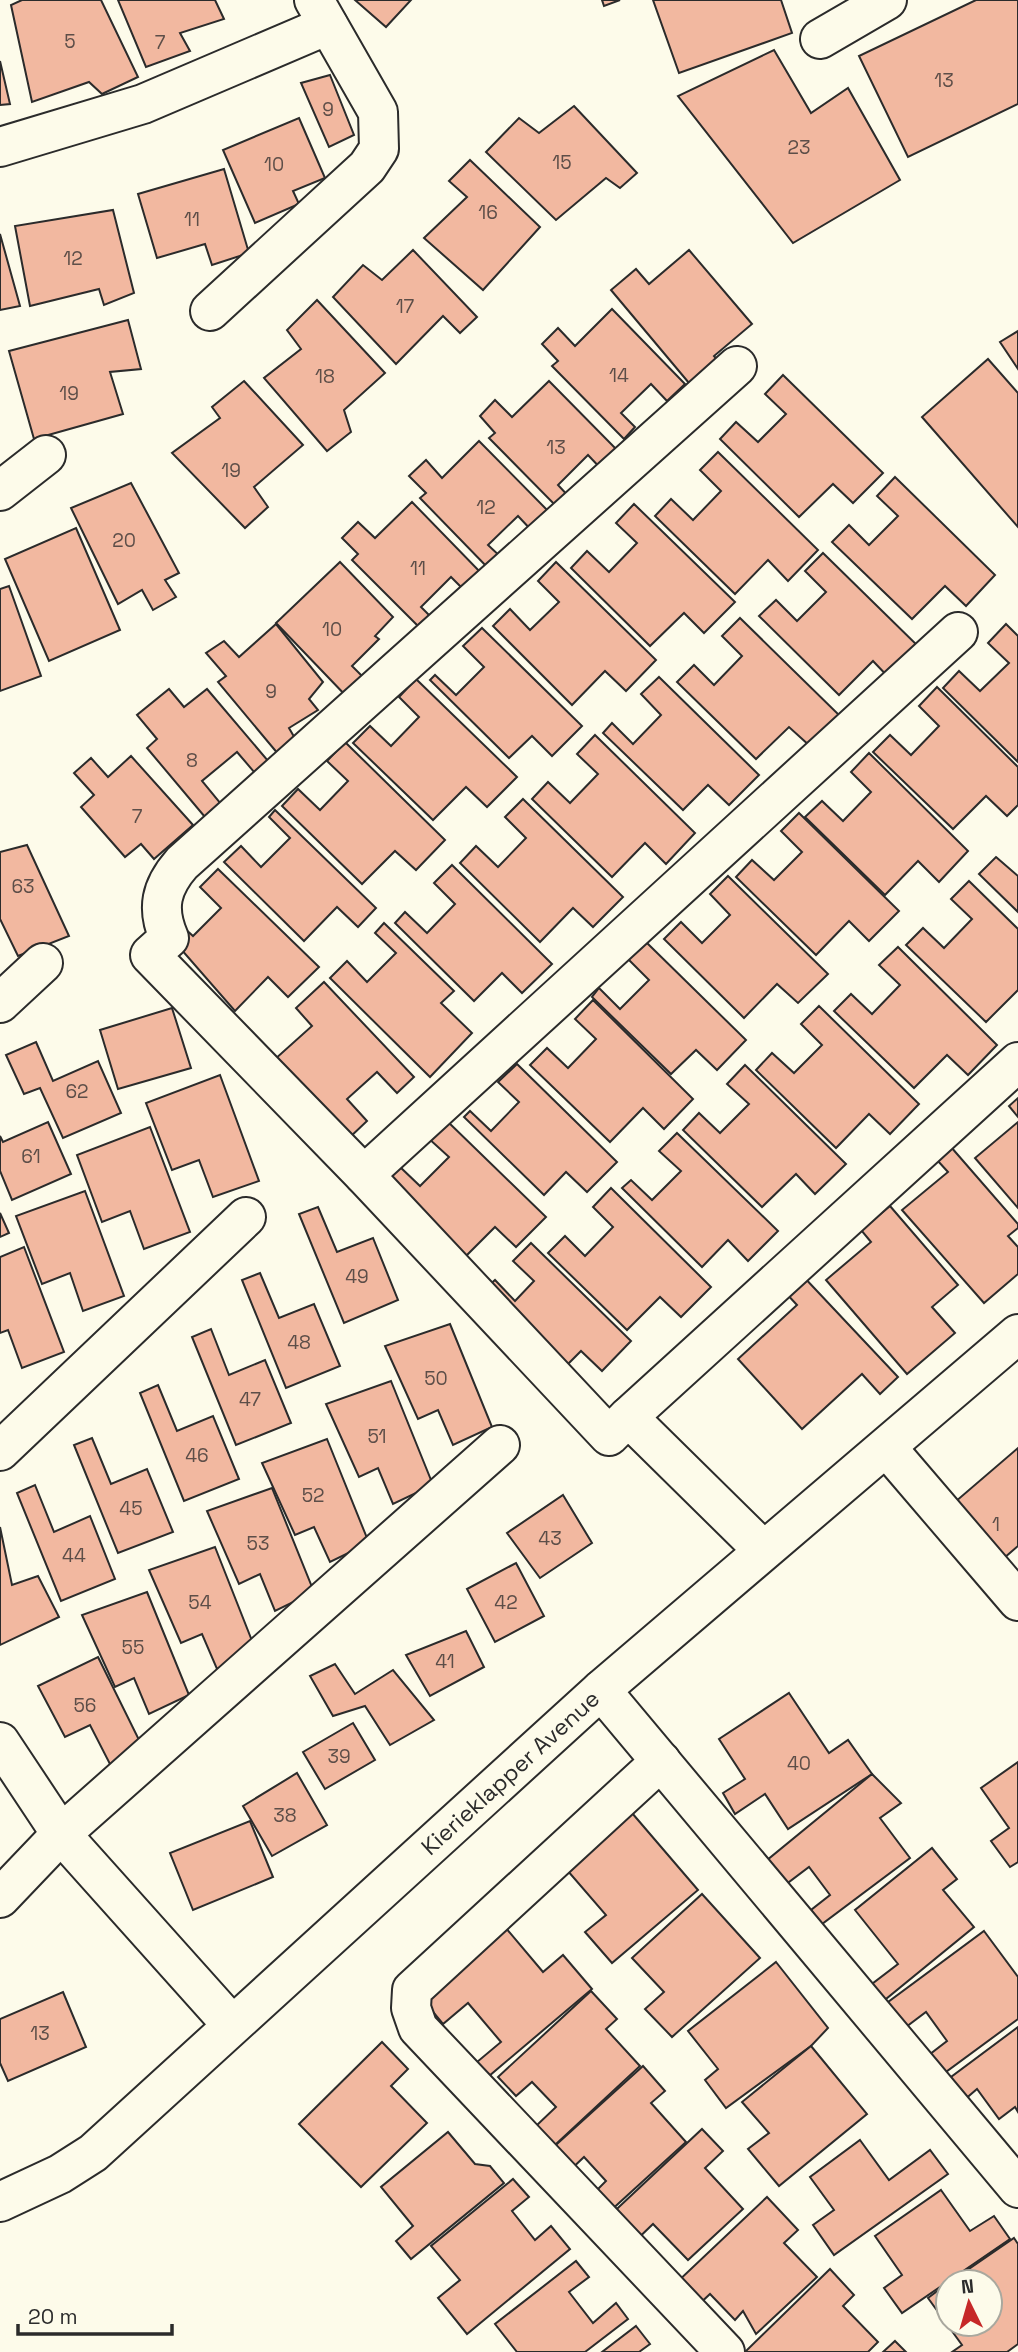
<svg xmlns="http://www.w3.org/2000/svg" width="1018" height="2352" viewBox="0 0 1018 2352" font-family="'Space Grotesk',sans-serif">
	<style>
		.building { fill: #f2b8a0; stroke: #2b2b2b; stroke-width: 2 }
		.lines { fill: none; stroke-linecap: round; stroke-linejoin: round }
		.minor-casing { stroke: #2b2b2b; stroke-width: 42 }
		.minor { stroke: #fdfbea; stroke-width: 38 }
		.labels { text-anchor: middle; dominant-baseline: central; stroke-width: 5; stroke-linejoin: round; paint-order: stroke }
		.number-label { font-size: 19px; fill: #5d4e48 }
		.street-label { font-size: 23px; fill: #2b2b2b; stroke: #fdfbea }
	</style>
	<rect width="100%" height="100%" fill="#fdfbea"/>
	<g class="building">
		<polygon points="22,0 101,0 138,77 102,94 89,82 32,102 11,5"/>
		<polygon points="118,0 215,0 224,19 180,33 190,51 146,67"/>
		<polygon points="355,0 411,0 386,27"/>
		<polygon points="602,0 620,0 604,6"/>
		<polygon points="653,0 781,0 792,33 679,73"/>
		<polygon points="976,0 1018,0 1018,104 908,157 859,56"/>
		<polygon points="774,50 811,113 848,88 900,180 793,243 678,96"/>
		<polygon points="0,61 10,104 0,105"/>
		<polygon points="330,75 354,135 329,147 301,83"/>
		<polygon points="574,106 637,173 620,188 606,178 556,220 486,152 519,118 539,133"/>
		<polygon points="299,118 325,178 293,191 299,204 255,223 223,150"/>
		<polygon points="470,160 540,227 483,290 424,238 467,197 449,181"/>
		<polygon points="224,169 249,253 212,265 205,244 157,258 138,194"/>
		<polygon points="113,210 134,293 104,305 99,289 30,306 15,226"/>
		<polygon points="0,234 20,306 0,310"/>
		<polygon points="413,250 477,317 460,333 443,316 396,364 333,297 363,265 382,280"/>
		<polygon points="689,250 752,324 714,356 722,365 694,389 611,290 636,269 649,284"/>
		<polygon points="317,300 385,373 344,410 351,432 327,451 264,378 301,349 287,330"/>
		<polygon points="612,309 685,384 667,401 651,384 621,413 635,427 624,439 552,366 558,361 542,344 558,328 575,346"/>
		<polygon points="128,320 141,369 110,372 123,414 34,439 9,351"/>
		<polygon points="1018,331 1018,369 1000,342"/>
		<polygon points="988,359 1018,393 1018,527 922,417"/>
		<polygon points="783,375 883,473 853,503 833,484 799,517 720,439 736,422 758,442 786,414 765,394"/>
		<polygon points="244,381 303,445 254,487 268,507 245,528 172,453 220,418 212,407"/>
		<polygon points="549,381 622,455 605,473 588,455 558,485 572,500 561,511 489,438 495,433 480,416 495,400 512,417"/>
		<polygon points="479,441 553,516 534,533 518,516 488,545 503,559 491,571 420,498 426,493 409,476 426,460 442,478"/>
		<polygon points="718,452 818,550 788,581 768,560 735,594 655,516 671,499 693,520 721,491 700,470"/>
		<polygon points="895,477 995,575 966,606 945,586 912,619 832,542 849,525 869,545 898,516 877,496"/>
		<polygon points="131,483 179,573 165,580 176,597 153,610 142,590 118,604 71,508"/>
		<polygon points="412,502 485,577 468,594 451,577 421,607 435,621 424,632 352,560 358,554 342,538 358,522 375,538"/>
		<polygon points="634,504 735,602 704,633 684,613 650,646 571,568 587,551 609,572 637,543 616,523"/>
		<polygon points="76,528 120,630 49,661 5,559"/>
		<polygon points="823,553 923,651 893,682 873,661 839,695 759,616 776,600 797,621 826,592 805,571"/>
		<polygon points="340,562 393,617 375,636 379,639 352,666 369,683 350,700 276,623"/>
		<polygon points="556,562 656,660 626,691 605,671 572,705 493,626 510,609 530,630 559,602 538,581"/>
		<polygon points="9,586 41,676 0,691 0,589"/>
		<polygon points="740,618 840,716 810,746 789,727 756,759 677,682 694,665 714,685 742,656 722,636"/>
		<polygon points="276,624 323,682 309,699 318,710 289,728 300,747 284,761 218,682 226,676 206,653 224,641 239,657"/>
		<polygon points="1006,624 1018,636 1018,762 943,688 959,671 980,691 1009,663 988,643"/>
		<polygon points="482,628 582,726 552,756 532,736 509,758 430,680 435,675 456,695 484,667 463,646"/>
		<polygon points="659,677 759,775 729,805 708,785 683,810 603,733 612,723 633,744 661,715 641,694"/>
		<polygon points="416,679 517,777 487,807 466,787 433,820 353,743 370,726 391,746 419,717 399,697"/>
		<polygon points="937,687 1018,767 1018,805 1007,816 986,796 953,829 873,752 890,735 911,755 939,726 919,706"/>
		<polygon points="169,689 184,707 207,689 274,768 261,780 237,752 202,781 226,810 210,823 147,748 157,739 137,715"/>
		<polygon points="595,735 695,833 666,864 645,843 612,877 532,799 548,782 570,803 598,774 577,754"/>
		<polygon points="345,742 445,840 416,870 395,851 362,884 282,806 298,789 320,810 348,781 327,761"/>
		<polygon points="869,753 968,851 939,882 918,861 885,895 805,817 822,801 843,821 871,792 851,772"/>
		<polygon points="131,756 193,825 154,859 141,844 125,857 81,807 94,795 74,773 91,758 108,777"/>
		<polygon points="523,799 623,897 593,927 573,908 540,942 460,863 476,846 498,867 526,838 505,817"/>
		<polygon points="275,810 376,908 358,927 337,907 304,941 224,862 241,846 261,867 290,838 269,817"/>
		<polygon points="799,813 899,911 869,941 849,921 816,955 736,877 752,860 774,880 802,852 781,831"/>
		<polygon points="27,845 69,936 18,956 0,919 0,852"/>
		<polygon points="996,857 1018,876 1018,912 979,874"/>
		<polygon points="452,865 552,964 522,993 502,973 474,1001 395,923 405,912 427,933 455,904 434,883"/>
		<polygon points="218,869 319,967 288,997 268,977 235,1011 180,948 171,916 193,936 221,908 200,887"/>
		<polygon points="728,876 828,974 798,1003 777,984 744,1018 664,939 681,922 702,943 730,915 710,894"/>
		<polygon points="969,881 1018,929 1018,990 986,1022 906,945 923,928 944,948 972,919 951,899"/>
		<polygon points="384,923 454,991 441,1003 472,1033 430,1077 330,978 347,961 367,982 396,953 375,933"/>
		<polygon points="646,942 746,1040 717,1070 696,1050 671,1074 592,997 599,988 620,1009 649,980 628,959"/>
		<polygon points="898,947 997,1045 968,1075 947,1055 914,1088 834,1011 851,994 872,1014 900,985 879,965"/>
		<polygon points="324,982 414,1077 397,1093 377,1072 347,1099 367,1121 348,1139 274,1060 312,1026 296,1008"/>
		<polygon points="593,1000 693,1099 664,1129 643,1108 610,1142 530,1065 547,1048 568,1068 596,1039 575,1019"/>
		<polygon points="819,1006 919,1104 890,1134 869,1114 836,1148 756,1070 772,1053 794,1073 822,1045 801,1024"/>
		<polygon points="172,1008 191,1068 118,1089 100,1030"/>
		<polygon points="36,1042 53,1081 98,1061 121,1113 63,1138 40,1088 24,1094 6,1055"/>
		<polygon points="517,1064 617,1162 587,1192 566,1172 544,1195 464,1117 470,1111 491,1131 519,1102 498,1082"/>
		<polygon points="745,1065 846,1164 815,1194 796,1174 762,1207 683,1130 699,1113 720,1133 749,1104 727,1084"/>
		<polygon points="220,1075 259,1181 213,1197 199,1160 172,1170 146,1103"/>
		<polygon points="1018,1098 1018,1117 1009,1106"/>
		<polygon points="445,1119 546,1217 516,1247 495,1227 462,1260 382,1183 399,1166 420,1186 449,1157 427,1137"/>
		<polygon points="48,1122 71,1174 12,1200 0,1171 0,1136 3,1142"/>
		<polygon points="1018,1122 1018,1208 975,1158"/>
		<polygon points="150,1127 190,1232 144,1249 130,1211 102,1222 77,1155"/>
		<polygon points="677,1133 778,1231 748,1261 728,1240 702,1267 622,1188 631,1180 652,1200 681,1171 659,1151"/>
		<polygon points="951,1147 1018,1224 1018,1228 1008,1236 1018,1247 1018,1274 984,1303 902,1210 948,1172 937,1160"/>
		<polygon points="611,1188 711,1287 681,1317 660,1297 627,1330 548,1253 565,1236 585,1256 613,1227 593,1207"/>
		<polygon points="85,1191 124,1296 83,1311 70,1273 42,1284 16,1216"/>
		<polygon points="890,1206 958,1285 932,1307 955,1333 907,1374 826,1280 871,1242 861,1230"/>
		<polygon points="318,1207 337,1252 373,1238 398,1300 344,1323 299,1214"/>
		<polygon points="0,1213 9,1233 0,1237"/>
		<polygon points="531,1243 631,1341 602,1371 581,1351 564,1368 484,1290 495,1280 515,1301 534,1281 513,1261"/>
		<polygon points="24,1247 64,1352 22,1368 8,1330 0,1333 0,1257"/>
		<polygon points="260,1273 279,1318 314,1304 340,1366 286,1388 242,1280"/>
		<polygon points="801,1274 898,1377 880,1394 862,1374 802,1429 738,1359 797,1305 784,1291"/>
		<polygon points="450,1324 492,1427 453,1445 438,1410 418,1419 385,1346"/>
		<polygon points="211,1329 229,1375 265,1360 291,1423 236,1445 192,1337"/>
		<polygon points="391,1381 433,1485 393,1504 378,1468 359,1477 326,1404"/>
		<polygon points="158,1385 177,1431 213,1416 239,1479 184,1501 140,1393"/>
		<polygon points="92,1438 111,1484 147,1469 173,1532 118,1553 74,1445"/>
		<polygon points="327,1439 369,1543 330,1562 314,1527 295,1535 262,1463"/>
		<polygon points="1018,1448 1018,1546 1004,1558 955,1502"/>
		<polygon points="35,1485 54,1532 90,1516 115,1579 61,1601 17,1493"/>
		<polygon points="272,1488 314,1592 275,1611 260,1574 239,1584 207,1511"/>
		<polygon points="563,1495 592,1543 540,1578 507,1533"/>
		<polygon points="0,1527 12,1585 38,1576 59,1617 0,1645"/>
		<polygon points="215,1547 256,1651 217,1669 202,1634 181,1643 149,1570"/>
		<polygon points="516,1563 544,1616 495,1642 467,1589"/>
		<polygon points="147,1592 189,1695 149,1714 134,1678 115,1687 82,1615"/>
		<polygon points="466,1631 484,1667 430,1696 406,1655"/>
		<polygon points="98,1657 145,1752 112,1768 90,1725 65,1737 38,1686"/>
		<polygon points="335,1664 355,1694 393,1670 434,1720 390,1745 365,1706 333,1716 310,1676"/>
		<polygon points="789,1693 829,1753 848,1740 872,1774 788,1829 765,1794 735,1814 723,1793 745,1779 719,1739"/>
		<polygon points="353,1723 375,1760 325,1789 303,1752"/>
		<polygon points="1018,1762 1018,1862 1010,1867 991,1841 1009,1828 981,1788"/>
		<polygon points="297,1773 327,1825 272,1856 243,1806"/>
		<polygon points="872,1774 901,1803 880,1818 910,1858 822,1924 811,1910 830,1895 809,1867 785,1885 766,1861"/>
		<polygon points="626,1806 698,1890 612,1963 585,1932 606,1915 561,1863"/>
		<polygon points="250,1821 273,1877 193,1910 170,1853"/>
		<polygon points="932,1848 957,1879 943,1890 974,1927 881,2003 868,1987 898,1964 855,1910"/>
		<polygon points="702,1894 760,1958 672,2037 645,2009 664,1992 632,1958"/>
		<polygon points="500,1921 543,1972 563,1955 592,1989 489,2076 477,2062 501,2042 468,2003 443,2024 424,2001"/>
		<polygon points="984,1931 1018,1977 1018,2019 939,2077 925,2058 947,2041 926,2012 898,2033 880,2008"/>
		<polygon points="776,1962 828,2028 811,2046 726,2108 705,2080 718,2069 688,2031"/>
		<polygon points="591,1991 617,2019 606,2029 640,2066 555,2145 536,2126 556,2107 532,2082 516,2096 498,2077"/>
		<polygon points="63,1992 86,2047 8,2081 0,2063 0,2019"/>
		<polygon points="1018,2027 1018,2112 1015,2107 999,2119 977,2089 963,2101 947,2080"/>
		<polygon points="382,2042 408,2069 391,2086 427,2123 361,2187 299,2124"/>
		<polygon points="811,2046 867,2114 779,2186 748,2149 769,2133 742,2102"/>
		<polygon points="643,2066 665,2091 651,2103 686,2142 608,2213 592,2195 606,2181 584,2157 566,2174 547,2153"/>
		<polygon points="702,2129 723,2151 705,2168 743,2209 688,2260 653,2224 629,2247 604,2221"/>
		<polygon points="448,2132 475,2164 490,2166 504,2183 411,2259 396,2241 413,2226 381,2187"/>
		<polygon points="860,2140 889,2180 930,2150 948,2174 834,2255 813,2225 834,2210 810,2177"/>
		<polygon points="513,2179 529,2197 512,2211 535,2240 551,2226 570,2249 467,2334 438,2298 460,2280 431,2246"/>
		<polygon points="941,2190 970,2231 994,2216 1010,2239 902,2313 884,2288 902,2275 875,2236"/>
		<polygon points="767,2197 798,2230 784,2243 817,2277 756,2334 743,2311 735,2320 710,2294 695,2308 674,2285"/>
		<polygon points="1014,2238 1018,2244 1018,2344 1007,2352 952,2352 962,2345 928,2298 948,2283 948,2324 990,2324 990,2282 950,2282"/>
		<polygon points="576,2261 589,2277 569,2292 593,2323 616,2303 628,2319 585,2352 517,2352 495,2324"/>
		<polygon points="830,2269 854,2295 843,2306 878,2342 868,2352 745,2352"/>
		<polygon points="636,2326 650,2344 639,2352 602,2352"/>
		<polygon points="895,2341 906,2352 883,2352"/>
	</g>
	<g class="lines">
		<g class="minor-casing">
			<g id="minor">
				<polyline points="820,39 887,0"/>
				<polyline points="0,147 143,104 328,25"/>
				<polyline points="210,311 367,167 379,149 378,112 314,0"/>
				<path d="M737,366L182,863C161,887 156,908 169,938L150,955L364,1175L609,1436L628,1417L763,1550"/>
				<polyline points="0,491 46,455"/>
				<polyline points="0,1003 43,963"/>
				<polyline points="364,1175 958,632"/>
				<polyline points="628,1417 1018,1062"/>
				<polyline points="887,1448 1018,1601"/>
				<polyline points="0,1451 246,1217"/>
				<polyline points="601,1690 1018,2188"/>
				<polyline points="0,1742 61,1834 232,2025"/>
				<polyline points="661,1761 412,1990 411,2008 418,2028 725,2352"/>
				<polyline points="0,1898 61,1834 500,1445"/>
				<path id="s1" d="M0,2202L60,2174L93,2153L601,1690L1018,1334"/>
			</g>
		</g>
		<use href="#minor" class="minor"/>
	</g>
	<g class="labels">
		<g class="number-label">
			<text x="70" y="41">5</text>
			<text x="160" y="42">7</text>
			<text x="944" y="80">13</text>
			<text x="328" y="109">9</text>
			<text x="799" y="147">23</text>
			<text x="562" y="162">15</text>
			<text x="274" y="164">10</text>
			<text x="488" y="212">16</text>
			<text x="192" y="219">11</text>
			<text x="73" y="258">12</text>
			<text x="405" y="306">17</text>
			<text x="619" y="375">14</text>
			<text x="325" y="376">18</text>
			<text x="69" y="393">19</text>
			<text x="556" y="447">13</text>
			<text x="231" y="470">19</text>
			<text x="486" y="507">12</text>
			<text x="124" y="540">20</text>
			<text x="418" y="568">11</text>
			<text x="332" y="629">10</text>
			<text x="271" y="691">9</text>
			<text x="192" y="760">8</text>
			<text x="137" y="816">7</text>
			<text x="23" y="886">63</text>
			<text x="77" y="1091">62</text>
			<text x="31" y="1156">61</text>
			<text x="357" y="1276">49</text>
			<text x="299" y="1342">48</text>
			<text x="436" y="1378">50</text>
			<text x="250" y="1399">47</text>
			<text x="377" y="1436">51</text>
			<text x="197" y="1455">46</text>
			<text x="313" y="1495">52</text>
			<text x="131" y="1508">45</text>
			<text x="996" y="1524">1</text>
			<text x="550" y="1538">43</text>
			<text x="258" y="1543">53</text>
			<text x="74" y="1555">44</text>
			<text x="200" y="1602">54</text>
			<text x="506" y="1602">42</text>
			<text x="133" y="1647">55</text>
			<text x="445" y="1661">41</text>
			<text x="85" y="1705">56</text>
			<text x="339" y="1756">39</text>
			<text x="799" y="1763">40</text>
			<text x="285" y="1815">38</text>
			<text x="40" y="2033">13</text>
		</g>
		<g class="street-label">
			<text stroke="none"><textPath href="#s1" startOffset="670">Kierieklapper Avenue</textPath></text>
		</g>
	</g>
	<g transform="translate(969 2303) rotate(355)"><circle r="33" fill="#fdfbea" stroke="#a9a89e" stroke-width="2"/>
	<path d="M0-5L12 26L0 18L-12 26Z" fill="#c62828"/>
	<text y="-10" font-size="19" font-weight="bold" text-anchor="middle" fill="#2b2b2b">N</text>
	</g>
	<path d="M18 2324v10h154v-10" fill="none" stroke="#2b2b2b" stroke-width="3.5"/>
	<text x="28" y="2324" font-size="21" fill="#2b2b2b" stroke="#fdfbea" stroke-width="5" paint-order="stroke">20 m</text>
</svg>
